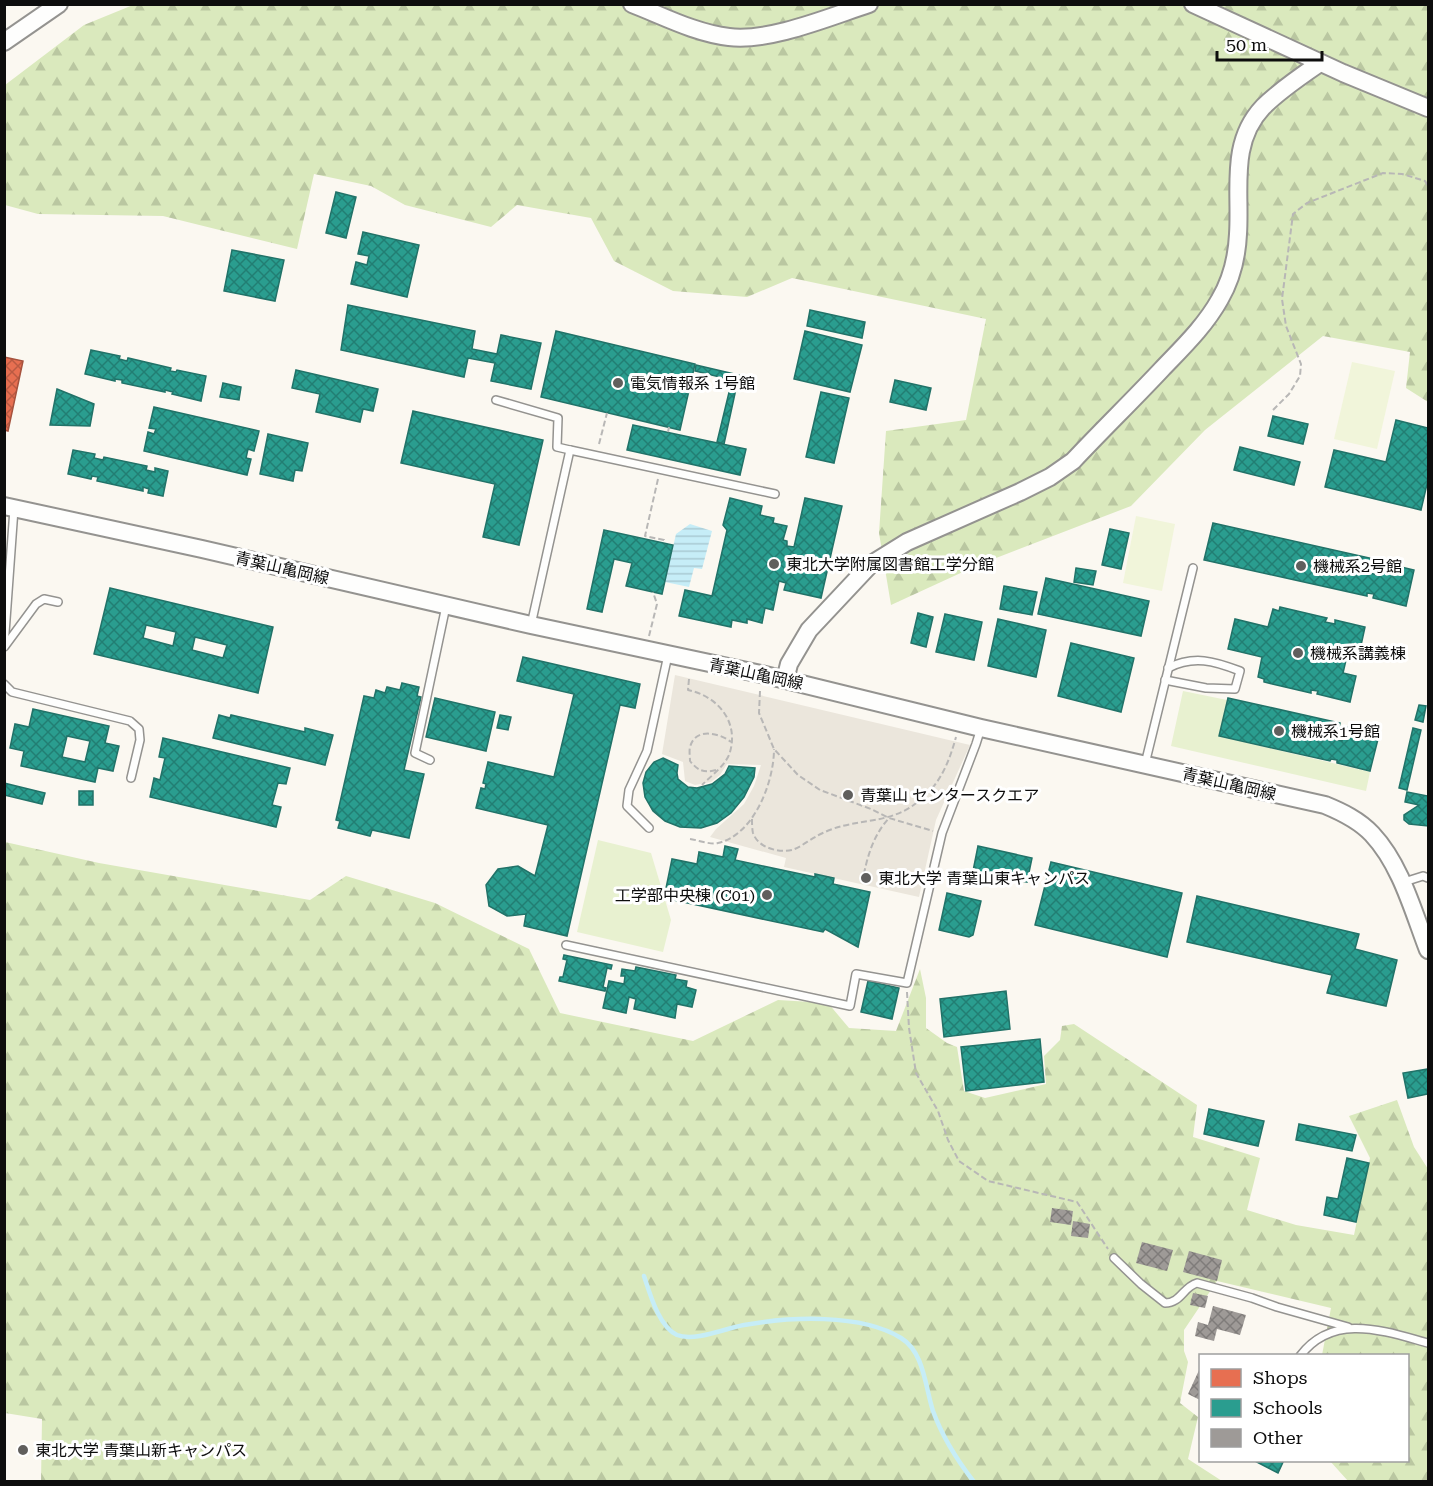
<svg xmlns="http://www.w3.org/2000/svg" width="1433" height="1486" viewBox="0 0 1433 1486" font-family="'Roboto Serif','Noto Sans JP',serif">
	<style>
		.grass { fill: #e8f1d0 }
		.forest { fill: url(#forest-firs) }
		.pitch { fill: #f1f5da }
		.plaza { fill: #ebe6dc }
		.water { fill: url(#water-rules) }
		.shops { fill: url(#shops-cross-hatch); stroke: #a6523d; stroke-width: 1.5 }
		.schools { fill: url(#schools-cross-hatch); stroke: #217268; stroke-width: 1.5; fill-rule: evenodd }
		.lines { fill: none; stroke-linecap: round; stroke-linejoin: round }
		.stream { stroke: #c6edf7; stroke-width: 4.5 }
		.building { fill: url(#building-cross-hatch) }
		.service-casing { stroke: #949390; stroke-width: 10 }
		.tertiary-casing { stroke: #949390; stroke-width: 20 }
		.path { stroke: #b8b7b6; stroke-width: 2; stroke-dasharray: 6 3; stroke-linecap: butt }
		.service { stroke: #fefefd; stroke-width: 7 }
		.tertiary { stroke: #fefefd; stroke-width: 16 }
		.poi-dot { fill: #605f5d; stroke: #fff; stroke-width: 2 }
		.labels { text-anchor: middle; dominant-baseline: central; stroke-width: 6; stroke-linejoin: round; paint-order: stroke }
		.poi-label { font-size: 16px; fill: #0d0d0d; stroke: #fff; text-anchor: start }
		.street-label { font-size: 16px; fill: #0d0d0d; stroke: #fff }
	</style>
	<defs>
		<pattern id="forest-firs" width="22" height="20" patternUnits="userSpaceOnUse" patternTransform="scale(1.5)"><rect width="22" height="20" fill="#dae9bd"/><path d="M5 1l3.5 6h-7zM16 11l3.5 6h-7z" fill="#bac7a1"/></pattern>
		<pattern id="water-rules" width="6" height="5" patternUnits="userSpaceOnUse" patternTransform="scale(1.5)"><rect width="6" height="5" fill="#c6edf7"/><path d="M0 2.5h6" fill="none" stroke="#a9cad3"/></pattern>
		<pattern id="shops-cross-hatch" width="8" height="8" patternUnits="userSpaceOnUse" patternTransform="scale(1.5)"><rect width="8" height="8" fill="#e76f51"/><path d="M0 0l8 8M0 8l8-8" fill="none" stroke="#ba5a42"/></pattern>
		<pattern id="schools-cross-hatch" width="8" height="8" patternUnits="userSpaceOnUse" patternTransform="scale(1.5)"><rect width="8" height="8" fill="#2a9d8f"/><path d="M0 0l8 8M0 8l8-8" fill="none" stroke="#227e73"/></pattern>
		<pattern id="building-cross-hatch" width="8" height="8" patternUnits="userSpaceOnUse" patternTransform="scale(1.5)"><rect width="8" height="8" fill="#9e9a97"/><path d="M0 0l8 8M0 8l8-8" fill="none" stroke="#7f7c7a"/></pattern>
	</defs>
	<rect width="100%" height="100%" fill="#fbf8f1"/>
	<g class="grass">
		<polygon points="1183,691 1227,700 1219,736 1370,772 1366,791 1171,746"/>
		<polygon points="598,840 651,853 671,920 663,952 577,932"/>
	</g>
	<g class="forest">
		<polygon points="133,5 1428,5 1428,402 1406,388 1410,352 1323,336 1205,430 1131,506 978,565 891,605 879,533 886,431 966,420 986,319 792,278 747,297 673,291 614,261 591,218 517,205 491,227 405,205 371,186 314,174 297,249 163,216 38,214 5,205 5,85 84,25"/>
		<polygon points="5,842 99,863 310,900 346,876 435,903 529,949 560,1013 693,1041 778,1000 828,1003 849,1028 896,1031 920,969 926,998 926,1028 947,1043 957,1047 964,1091 985,1098 1046,1084 1044,1056 1060,1040 1062,1026 1074,1024 1197,1105 1193,1137 1260,1158 1247,1210 1296,1225 1354,1235 1370,1158 1349,1116 1397,1100 1414,1147 1428,1169 1428,1481 1348,1481 1330,1461 1408,1460 1408,1356 1322,1355 1331,1308 1217,1281 1184,1330 1184,1351 1188,1362 1180,1403 1198,1417 1188,1459 1222,1481 41,1481 42,1419 5,1413"/>
	</g>
	<g class="pitch">
		<polygon points="1352,362 1395,371 1377,449 1334,439"/>
		<polygon points="1136,516 1175,524 1162,591 1123,583"/>
	</g>
	<polygon class="plaza" points="675,675 970,745 936,820 919,897 784,867 786,858 710,837 716,829 744,804 754,786 761,765 727,764 720,775 711,782 695,785 685,781 683,762 662,754"/>
	<polygon class="water" points="690,524 712,531 702,569 694,568 689,587 665,582 676,534"/>
	<polygon class="shops" points="4,357 23,361 8,431 4,430"/>
	<g class="schools">
		<polygon points="336,192 356,197 346,238 326,233"/>
		<polygon points="363,232 419,245 407,297 351,284 356,262 367,265 369,256 358,254"/>
		<polygon points="232,250 284,260 275,301 224,291"/>
		<polygon points="348,305 475,331 472,349 497,354 501,335 541,343 531,389 491,381 495,363 468,358 464,377 341,350"/>
		<polygon points="810,310 865,322 862,338 807,326"/>
		<polygon points="556,331 695,364 680,430 541,397"/>
		<polygon points="805,331 862,345 850,392 794,379"/>
		<polygon points="91,350 120,356 119,359 127,361 128,358 171,368 170,371 176,372 177,370 206,376 201,401 172,394 173,392 165,390 165,392 122,383 122,380 115,379 115,381 85,374"/>
		<polygon points="696,365 739,375 724,444 717,442 732,380 695,371"/>
		<polygon points="296,370 378,389 373,411 363,409 360,422 316,412 320,394 292,388"/>
		<polygon points="895,380 931,388 926,410 890,402"/>
		<polygon points="223,383 241,387 239,400 220,397"/>
		<polygon points="57,389 94,404 90,426 50,425"/>
		<polygon points="821,392 849,398 834,463 806,457"/>
		<polygon points="154,407 259,431 254,451 248,449 246,458 251,459 247,475 144,451 148,432 154,434 156,429 149,428"/>
		<polygon points="413,411 543,440 519,545 483,537 495,484 401,463"/>
		<polygon points="1273,416 1308,424 1303,444 1268,436"/>
		<polygon points="1396,420 1428,428 1428,480 1421,510 1325,487 1334,450 1386,462"/>
		<polygon points="633,425 746,449 740,475 627,450"/>
		<polygon points="268,434 308,443 302,471 295,470 293,481 260,474"/>
		<polygon points="1240,447 1300,462 1294,485 1234,470"/>
		<polygon points="73,450 95,454 94,458 103,460 104,457 147,466 146,470 155,472 155,468 168,471 163,496 148,493 149,489 143,487 143,491 97,481 98,477 92,476 91,479 68,474"/>
		<polygon points="730,498 762,506 760,515 774,518 773,523 787,526 783,540 787,541 787,546 794,547 805,498 842,506 821,598 784,590 786,583 779,581 773,610 765,608 762,623 747,619 747,623 732,620 731,627 679,616 685,590 712,596 727,530 723,525"/>
		<polygon points="1213,523 1374,559 1370,573 1377,575 1380,562 1414,570 1406,606 1373,598 1374,594 1367,593 1367,596 1204,560"/>
		<polygon points="1110,529 1129,533 1121,569 1102,565"/>
		<polygon points="604,530 673,545 662,594 626,586 632,563 614,559 602,612 587,609"/>
		<polygon points="1076,568 1096,571 1093,585 1074,582"/>
		<polygon points="1046,578 1149,601 1141,636 1038,614"/>
		<polygon points="1004,586 1037,592 1032,615 1000,609"/>
		<path d="M110,588L273,627L258,693L94,654ZM146,625L176,632L173,646L143,638ZM195,637L227,645L223,658L192,650Z"/>
		<polygon points="1280,607 1327,618 1325,622 1335,624 1335,620 1365,627 1360,650 1349,647 1343,673 1356,676 1350,702 1317,694 1318,691 1311,690 1311,693 1264,682 1264,679 1258,677 1262,657 1228,649 1235,619 1268,627 1273,609 1279,611"/>
		<polygon points="918,613 933,617 926,647 911,643"/>
		<polygon points="945,614 982,622 974,660 936,652"/>
		<polygon points="998,619 1046,630 1036,677 988,666"/>
		<polygon points="1071,643 1134,658 1121,712 1058,696"/>
		<polygon points="523,657 640,684 635,708 620,705 567,936 524,926 526,914 507,916 489,906 486,885 498,869 518,866 535,876 548,825 476,808 481,788 485,789 486,784 483,783 488,762 554,777 574,694 517,681"/>
		<polygon points="402,683 419,687 417,696 421,697 404,770 424,774 409,838 372,830 370,836 338,828 340,821 336,820 364,696 374,698 376,690 385,693 387,687 400,690"/>
		<polygon points="435,698 495,712 486,751 426,737"/>
		<polygon points="1228,698 1340,723 1336,740 1342,741 1345,727 1379,735 1370,771 1337,763 1337,760 1331,759 1330,761 1219,736"/>
		<polygon points="1419,705 1426,706 1423,722 1415,720"/>
		<path d="M33,709L109,726L105,743L119,746L113,771L98,768L95,782L21,766L24,751L10,748L15,724L29,727ZM67,736L90,741L85,762L62,757Z"/>
		<polygon points="219,715 230,718 231,715 305,732 305,728 333,735 325,765 213,738"/>
		<polygon points="500,715 511,717 508,730 497,728"/>
		<polygon points="1413,728 1421,730 1407,790 1399,788"/>
		<polygon points="163,738 290,768 286,784 278,783 272,805 281,807 276,827 150,797 154,778 160,780 165,758 159,757"/>
		<polygon points="663,758 678,765 677,773 678,779 688,787 697,788 712,784 725,774 729,766 755,768 754,777 744,797 731,813 717,823 701,828 680,827 665,821 653,811 645,797 643,783 646,772 654,762"/>
		<polygon points="4,783 45,793 42,804 4,795"/>
		<rect x="79" y="791" width="14" height="14"/>
		<polygon points="1407,792 1428,796 1428,826 1409,824 1404,820 1404,815 1419,805 1405,802"/>
		<polygon points="725,846 738,849 735,860 815,877 815,874 834,878 833,884 870,892 858,947 825,929 823,932 664,898 672,859 697,864 699,852 723,857"/>
		<polygon points="978,846 1032,858 1027,882 973,871"/>
		<polygon points="1051,862 1182,893 1167,957 1035,925"/>
		<polygon points="947,893 981,901 973,935 969,937 939,930"/>
		<polygon points="1197,896 1359,934 1355,949 1397,960 1386,1006 1327,993 1332,975 1187,942"/>
		<polygon points="564,955 612,965 611,969 607,968 603,987 606,988 605,991 559,981 560,977 563,977 567,960 563,959"/>
		<polygon points="636,967 676,975 675,979 687,981 686,987 696,990 692,1007 677,1004 675,1018 634,1009 636,999 629,997 626,1013 603,1008 609,981 624,984 625,976 621,976 622,969 635,971"/>
		<polygon points="868,981 899,988 892,1019 861,1012"/>
		<polygon points="1006,991 1010,1029 944,1037 940,999"/>
		<polygon points="1040,1039 1044,1082 966,1091 961,1047"/>
		<polygon points="1428,1069 1428,1094 1408,1098 1403,1073"/>
		<polygon points="1209,1109 1264,1121 1258,1146 1204,1134"/>
		<polygon points="1299,1124 1356,1135 1352,1151 1296,1140"/>
		<polygon points="1347,1158 1369,1163 1356,1222 1324,1215 1327,1197 1338,1199"/>
		<polygon points="1253,1460 1284,1460 1278,1473"/>
	</g>
	<g class="lines">
		<path class="stream" d="M644,1276C650,1294 659,1327 677,1335C695,1342 726,1328 744,1325C789,1317 861,1313 901,1338C924,1352 925,1386 933,1411C942,1436 957,1460 974,1482"/>
	</g>
	<g class="building">
		<polygon points="1052,1208 1073,1211 1071,1225 1050,1222"/>
		<polygon points="1073,1221 1090,1224 1088,1238 1071,1236"/>
		<polygon points="1142,1242 1173,1250 1167,1271 1136,1263"/>
		<polygon points="1189,1251 1222,1260 1217,1281 1183,1272"/>
		<polygon points="1193,1293 1208,1296 1205,1308 1190,1305"/>
		<polygon points="1213,1306 1246,1315 1240,1335 1217,1329 1214,1341 1195,1336 1198,1322 1208,1325"/>
		<polygon points="1200,1368 1200,1400 1188,1394"/>
	</g>
	<g class="lines">
		<g class="service-casing">
			<g id="service">
				<polyline points="496,400 558,418 557,447 570,450"/>
				<polyline points="531,625 570,450 775,494"/>
				<polyline points="5,646 36,604 44,599 58,602"/>
				<polyline points="4,647 14,509"/>
				<path d="M1165,680L1206,688L1235,689L1240,671C1214,661 1194,655 1168,668"/>
				<polyline points="4,684 12,692 130,721 139,729 140,740 131,778"/>
				<polyline points="430,760 415,753 446,606"/>
				<polyline points="1145,764 1193,568"/>
				<polyline points="649,828 627,806 629,790 647,751 668,655"/>
				<polyline points="1404,882 1423,876 1428,878"/>
				<polyline points="566,945 850,1006 856,974 907,983 942,833 976,744 981,728"/>
				<path d="M1114,1258L1141,1284L1165,1303C1181,1303 1183,1287 1197,1283L1252,1298L1277,1307L1348,1327"/>
				<path d="M1300,1356C1333,1312 1384,1331 1428,1343"/>
			</g>
		</g>
		<g class="tertiary-casing">
			<g id="tertiary">
				<path d="M632,4C663,16 695,33 729,37C770,42 829,17 869,4"/>
				<polyline points="1193,4 1343,73 1428,108"/>
				<polyline points="4,42 59,4"/>
				<path d="M4,506L202,549L531,625L761,674L981,728L1325,805C1342,812 1359,820 1372,834C1401,865 1413,911 1428,950"/>
				<path d="M785,680L789,664L809,630L870,565L907,542L1020,492L1050,477L1073,461C1102,430 1133,400 1162,369C1183,347 1205,326 1220,299C1231,280 1237,256 1238,234C1241,190 1229,143 1263,107C1280,90 1301,76 1320,63"/>
			</g>
		</g>
		<g class="path">
			<polyline points="1273,410 1289,394 1300,376 1301,364 1286,326 1282,299 1293,214 1307,203 1383,173 1402,174 1425,181 1428,186"/>
			<polyline points="668,432 669,427"/>
			<polyline points="599,444 607,413"/>
			<polyline points="658,479 645,536 664,540 664,543"/>
			<polyline points="649,636 657,604 653,592"/>
			<path d="M689,679L688,690C717,696 739,721 730,752C727,764 711,776 702,785"/>
			<polyline points="760,691 759,713 774,749 798,775 820,790 871,809 889,818 933,831"/>
			<path d="M716,770C704,773 698,771 690,761C690,757 689,751 690,747C695,727 720,733 731,742"/>
			<path d="M752,819C752,823 752,829 753,833C758,848 779,853 792,850C801,847 809,840 817,836C824,832 834,828 842,826C871,819 896,821 920,800C941,783 949,762 956,737"/>
			<path d="M690,839C698,840 710,845 718,843C754,835 774,782 774,749"/>
			<path d="M862,883C867,858 872,837 889,818"/>
			<polyline points="907,992 909,1028 916,1073 938,1111 948,1140 959,1161 988,1181 1077,1202 1108,1249"/>
		</g>
		<use href="#service" class="service"/>
		<use href="#tertiary" class="tertiary"/>
	</g>
	<g class="poi-dot">
		<circle cx="618" cy="383" r="6"/>
		<circle cx="774" cy="564" r="6"/>
		<circle cx="1301" cy="566" r="6"/>
		<circle cx="1298" cy="653" r="6"/>
		<circle cx="1279" cy="731" r="6"/>
		<circle cx="848" cy="795" r="6"/>
		<circle cx="866" cy="878" r="6"/>
		<circle cx="767" cy="895" r="6"/>
		<circle cx="23" cy="1450" r="6"/>
	</g>
	<g class="labels">
		<g class="poi-label">
			<text x="630" y="383">電気情報系 1号館</text>
			<text x="786" y="564">東北大学附属図書館工学分館</text>
			<text x="1313" y="566">機械系2号館</text>
			<text x="1310" y="653">機械系講義棟</text>
			<text x="1291" y="731">機械系1号館</text>
			<text x="860" y="795">青葉山 センタースクエア</text>
			<text x="878" y="878">東北大学 青葉山東キャンパス</text>
			<text x="755" y="895" text-anchor="end">工学部中央棟 (C01)</text>
			<text x="35" y="1450">東北大学 青葉山新キャンパス</text>
		</g>
		<g class="street-label">
			<text transform="translate(282 568) rotate(13)">青葉山亀岡線</text>
			<text transform="translate(756 674) rotate(12)">青葉山亀岡線</text>
			<text transform="translate(1229 784) rotate(13)">青葉山亀岡線</text>
		</g>
	</g>
	<rect width="1433" height="1486" fill="none" stroke="#0d0d0d" stroke-width="12"/>
	<rect x="1199" y="1354" width="210" height="108" fill="#ffffff" stroke="#9e9e9e" stroke-width="1.5"/>
	<rect x="1211" y="1369" width="30" height="18" fill="#e76f51" stroke="#9e9e9e" stroke-width="1.5"/>
	<text x="1253" y="1384" font-size="18" fill="#0d0d0d">Shops</text>
	<rect x="1211" y="1399" width="30" height="18" fill="#2a9d8f" stroke="#9e9e9e" stroke-width="1.5"/>
	<text x="1253" y="1414" font-size="18" fill="#0d0d0d">Schools</text>
	<rect x="1211" y="1429" width="30" height="18" fill="#9e9a97" stroke="#9e9e9e" stroke-width="1.5"/>
	<text x="1253" y="1444" font-size="18" fill="#0d0d0d">Other</text>
	<path d="M1217 51v9h105v-9" fill="none" stroke="#0d0d0d" stroke-width="3"/>
	<text x="1226" y="51" font-size="18" fill="#0d0d0d" stroke="#ffffff" stroke-width="4.5" paint-order="stroke">50 m</text>
</svg>
